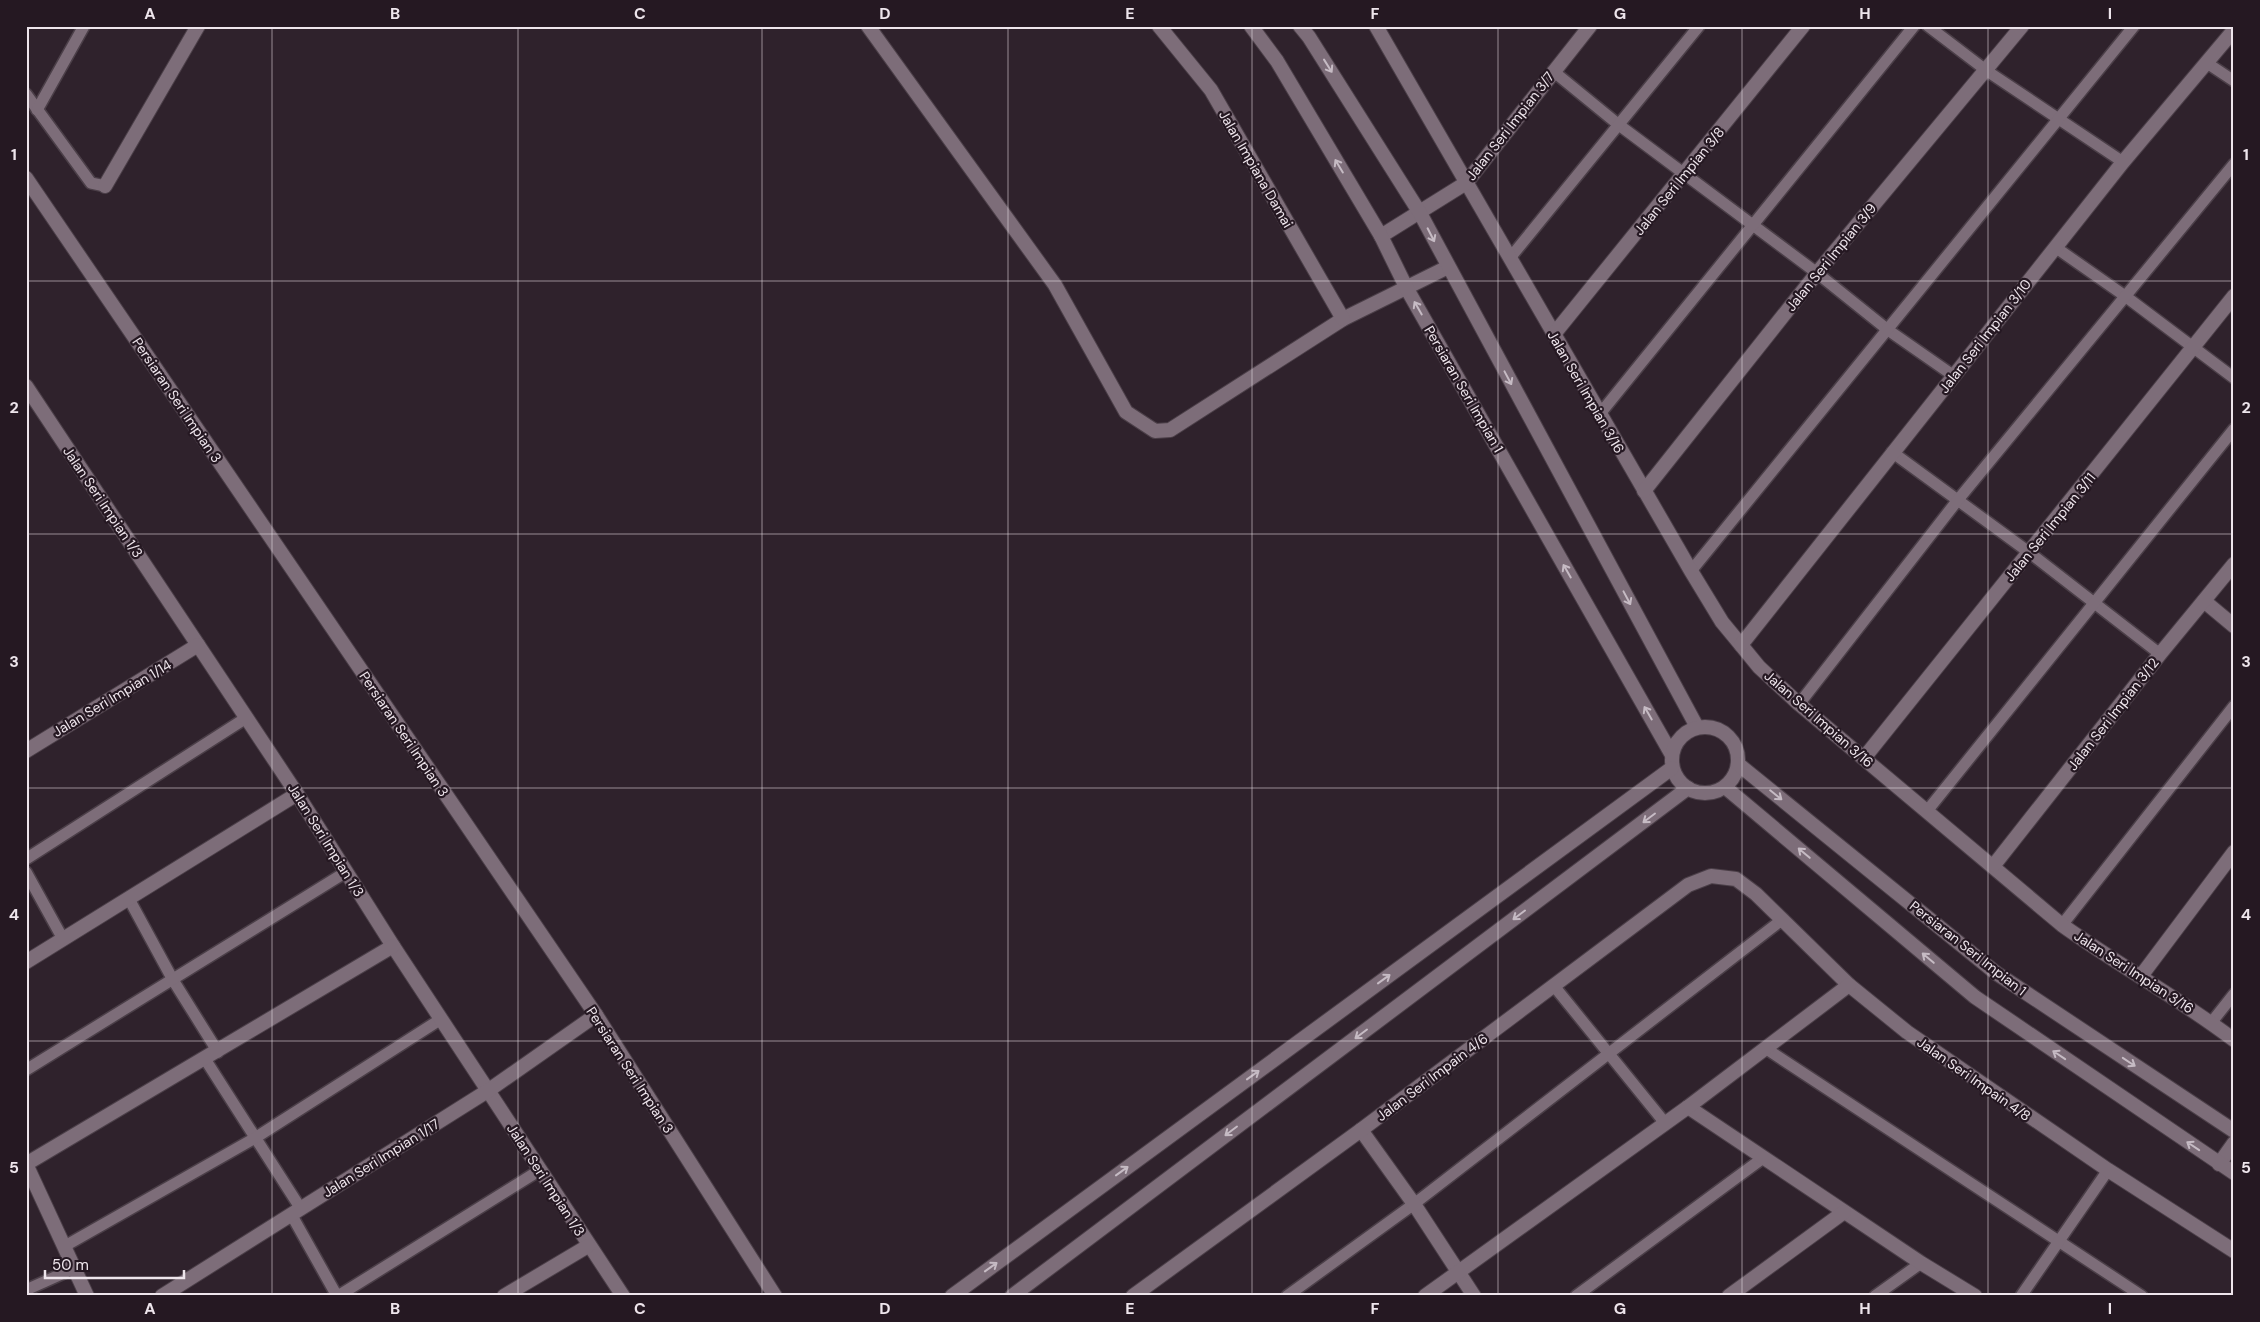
<svg xmlns="http://www.w3.org/2000/svg" width="2260" height="1322" viewBox="0 0 2260 1322" font-family="'DM Sans',sans-serif">
	<style>
		.lines { fill: none; stroke-linecap: round; stroke-linejoin: round }
		.service-casing { stroke: #4b3f48; stroke-width: 14 }
		.minor-casing { stroke: #4b3f48; stroke-width: 16 }
		.tertiary-casing { stroke: #4b3f48; stroke-width: 16 }
		.service { stroke: #7d6d79; stroke-width: 11 }
		.minor { stroke: #7d6d79; stroke-width: 14 }
		.tertiary { stroke: #7d6d79; stroke-width: 14 }
		.oneway { stroke: #c6bbc4 }
		.grid { fill: none; stroke: #eee5ec; stroke-width: 1; stroke-opacity: 0.55 }
		.labels { text-anchor: middle; dominant-baseline: central; stroke-width: 4.5; stroke-linejoin: round; paint-order: stroke }
		.street-label { font-size: 14px; fill: #eee5ec; stroke: #251822 }
		.neatline { fill: none; stroke: #eee5ec; stroke-width: 2 }
		.grid-label { font-size: 16px; text-anchor: middle; font-weight: bold; fill: #eee5ec }
	</style>
	<rect width="100%" height="100%" fill="#2f222c"/>
	<g class="lines">
		<g class="service-casing">
			<g id="service">
				<polyline points="1928,26 1987,71 2123,162"/>
				<polyline points="2207,63 2234,81"/>
				<polyline points="1553,71 1619,125 1817,273 1888,330 1954,376"/>
				<polyline points="26,94 91,183 105,186"/>
				<polyline points="37,110 84,26"/>
				<polyline points="2055,247 2125,296 2234,378"/>
				<polyline points="1510,258 1699,26"/>
				<polyline points="1599,415 1914,26"/>
				<polyline points="1892,452 2030,553 2160,654"/>
				<polyline points="1691,571 2134,26"/>
				<polyline points="1799,704 1957,501 2234,164"/>
				<polyline points="1927,811 2234,429"/>
				<polyline points="26,859 246,718"/>
				<polyline points="26,872 63,939"/>
				<polyline points="129,899 173,980 218,1052"/>
				<polyline points="2062,925 2234,706"/>
				<polyline points="1554,986 1665,1123"/>
				<polyline points="2211,1023 2234,994"/>
				<polyline points="1765,1048 2142,1296"/>
				<polyline points="205,1059 301,1209"/>
				<polyline points="26,1070 346,872"/>
				<polyline points="291,1214 337,1296"/>
				<polyline points="65,1246 255,1138 441,1019"/>
				<polyline points="26,1290 75,1268"/>
				<polyline points="338,1296 540,1170"/>
				<polyline points="1287,1296 1414,1204 1783,919"/>
				<polyline points="1576,1296 1763,1158"/>
				<polyline points="1875,1296 1921,1263"/>
				<polyline points="2021,1296 2108,1170"/>
			</g>
		</g>
		<g class="minor-casing">
			<g id="minor">
				<polyline points="868,26 1055,285 1126,412 1155,431 1170,430 1343,319 1448,267"/>
				<polyline points="1159,26 1211,90 1343,319"/>
				<path d="M1376,26L1691,571L1722,622L1741,645L1759,667L1799,704L2062,925C2118,965 2179,998 2234,1040"/>
				<polyline points="26,178 596,1015 775,1296"/>
				<polyline points="105,186 198,26"/>
				<polyline points="1381,236 1466,183 1590,26"/>
				<polyline points="1554,334 1803,26"/>
				<polyline points="26,386 297,794 393,946 623,1296"/>
				<polyline points="1644,491 1817,273 2022,26"/>
				<polyline points="2204,601 2234,626"/>
				<polyline points="1741,645 2123,162 2234,30"/>
				<polyline points="26,751 198,645"/>
				<polyline points="1864,758 2234,296"/>
				<polyline points="1994,865 2160,654 2234,564"/>
				<polyline points="26,962 297,794"/>
				<polyline points="2141,976 2234,852"/>
				<polyline points="1688,1107 1921,1263 1975,1296"/>
				<polyline points="1361,1130 1414,1204 1474,1296"/>
				<polyline points="26,1164 393,946"/>
				<polyline points="26,1164 87,1296"/>
				<polyline points="2219,1164 2234,1143"/>
				<polyline points="162,1296 489,1090 596,1015"/>
				<polyline points="504,1296 588,1246"/>
				<polyline points="1133,1296 1361,1130 1688,885 1711,876 1736,879 1756,894 1849,985 1907,1032 2108,1170 2234,1251"/>
				<polyline points="1425,1296 1688,1107 1849,985"/>
				<polyline points="1729,1296 1844,1212"/>
			</g>
		</g>
		<g class="tertiary-casing">
			<g id="tertiary">
				<polyline points="1251,26 1277,61 1381,236 1407,289 1672,755"/>
				<polyline points="1300,26 1309,37 1420,213 1697,727"/>
				<circle cx="1705" cy="760" r="33"/>
				<polyline points="1738,764 1996,973 2234,1131"/>
				<polyline points="1725,787 1975,997 2234,1173"/>
				<polyline points="952,1296 1672,768"/>
				<polyline points="1012,1296 1688,788"/>
			</g>
		</g>
		<use href="#service" class="service"/>
		<use href="#minor" class="minor"/>
		<use href="#tertiary" class="tertiary"/>
	</g>
	<defs><path id="oneway-shaft" d="M-6 0H5M1.5-3L5.5 0L1.5 3" fill="none" stroke-width="1.6" stroke-linecap="round" stroke-linejoin="round" transform="scale(1.25)"/></defs>
	<g class="oneway">
		<use href="#oneway-shaft" transform="translate(1328 66) rotate(58)"/>
		<use href="#oneway-shaft" transform="translate(1339 166) rotate(-121)"/>
		<use href="#oneway-shaft" transform="translate(1431 235) rotate(63)"/>
		<use href="#oneway-shaft" transform="translate(1418 308) rotate(-120)"/>
		<use href="#oneway-shaft" transform="translate(1508 378) rotate(62)"/>
		<use href="#oneway-shaft" transform="translate(1567 571) rotate(-120)"/>
		<use href="#oneway-shaft" transform="translate(1627 598) rotate(62)"/>
		<use href="#oneway-shaft" transform="translate(1648 713) rotate(-120)"/>
		<use href="#oneway-shaft" transform="translate(1776 795) rotate(39)"/>
		<use href="#oneway-shaft" transform="translate(1649 818) rotate(143)"/>
		<use href="#oneway-shaft" transform="translate(1804 853) rotate(-140)"/>
		<use href="#oneway-shaft" transform="translate(1519 915) rotate(143)"/>
		<use href="#oneway-shaft" transform="translate(1928 958) rotate(-140)"/>
		<use href="#oneway-shaft" transform="translate(1384 979) rotate(-36)"/>
		<use href="#oneway-shaft" transform="translate(1361 1034) rotate(143)"/>
		<use href="#oneway-shaft" transform="translate(2059 1055) rotate(-146)"/>
		<use href="#oneway-shaft" transform="translate(2129 1062) rotate(34)"/>
		<use href="#oneway-shaft" transform="translate(1253 1075) rotate(-36)"/>
		<use href="#oneway-shaft" transform="translate(1231 1131) rotate(143)"/>
		<use href="#oneway-shaft" transform="translate(2193 1146) rotate(-146)"/>
		<use href="#oneway-shaft" transform="translate(1122 1171) rotate(-36)"/>
		<use href="#oneway-shaft" transform="translate(991 1267) rotate(-36)"/>
	</g>
	<path class="grid" d="M272,26V1296M518,26V1296M762,26V1296M1008,26V1296M1252,26V1296M1498,26V1296M1742,26V1296M1988,26V1296M26,281H2234M26,534H2234M26,788H2234M26,1041H2234"/>
	<g class="labels">
		<g class="street-label">
			<text transform="translate(1510 126) rotate(-52)">Jalan Seri Impian 3/7</text>
			<text transform="translate(1256 169) rotate(60)">Jalan Impiana Damai</text>
			<text transform="translate(1679 181) rotate(-51)">Jalan Seri Impian 3/8</text>
			<text transform="translate(1831 257) rotate(-51)">Jalan Seri Impian 3/9</text>
			<text transform="translate(1985 336) rotate(-52)">Jalan Seri Impian 3/10</text>
			<text transform="translate(1464 389) rotate(60)">Persiaran Seri Impian 1</text>
			<text transform="translate(1586 392) rotate(60)">Jalan Seri Impian 3/16</text>
			<text transform="translate(177 400) rotate(56)">Persiaran Seri Impian 3</text>
			<text transform="translate(103 502) rotate(56)">Jalan Seri Impian 1/3</text>
			<text transform="translate(2050 527) rotate(-51)">Jalan Seri Impian 3/11</text>
			<text transform="translate(112 698) rotate(-31)">Jalan Seri Impian 1/14</text>
			<text transform="translate(2113 714) rotate(-52)">Jalan Seri Impian 3/12</text>
			<text transform="translate(1819 719) rotate(41)">Jalan Seri Impian 3/16</text>
			<text transform="translate(404 734) rotate(56)">Persiaran Seri Impian 3</text>
			<text transform="translate(326 840) rotate(58)">Jalan Seri Impian 1/3</text>
			<text transform="translate(1968 948) rotate(38)">Persiaran Seri Impian 1</text>
			<text transform="translate(2134 972) rotate(33)">Jalan Seri Impian 3/16</text>
			<text transform="translate(630 1070) rotate(57)">Persiaran Seri Impian 3</text>
			<text transform="translate(1432 1077) rotate(-37)">Jalan Seri Impain 4/6</text>
			<text transform="translate(1974 1079) rotate(35)">Jalan Seri Impain 4/8</text>
			<text transform="translate(381 1158) rotate(-32)">Jalan Seri Impian 1/17</text>
			<text transform="translate(546 1180) rotate(57)">Jalan Seri Impian 1/3</text>
		</g>
	</g>
	<rect width="2260" height="1322" fill="none" stroke="#251822" stroke-width="55"/>
	<path d="M45 1270v8h139v-8" fill="none" stroke="#eee5ec" stroke-width="2.5"/>
	<text x="52" y="1270" font-size="15" fill="#eee5ec" stroke="#251822" stroke-width="4" paint-order="stroke">50 m</text>
	<rect x="28" y="28" width="2204" height="1266" class="neatline"/>
	<g class="grid-label">
		<text x="150" y="19">A</text>
		<text x="395" y="19">B</text>
		<text x="640" y="19">C</text>
		<text x="885" y="19">D</text>
		<text x="1130" y="19">E</text>
		<text x="1375" y="19">F</text>
		<text x="1620" y="19">G</text>
		<text x="1865" y="19">H</text>
		<text x="2110" y="19">I</text>
		<text x="14" y="160">1</text>
		<text x="2246" y="160">1</text>
		<text x="14" y="413">2</text>
		<text x="2246" y="413">2</text>
		<text x="14" y="667">3</text>
		<text x="2246" y="667">3</text>
		<text x="14" y="920">4</text>
		<text x="2246" y="920">4</text>
		<text x="14" y="1173">5</text>
		<text x="2246" y="1173">5</text>
		<text x="150" y="1314">A</text>
		<text x="395" y="1314">B</text>
		<text x="640" y="1314">C</text>
		<text x="885" y="1314">D</text>
		<text x="1130" y="1314">E</text>
		<text x="1375" y="1314">F</text>
		<text x="1620" y="1314">G</text>
		<text x="1865" y="1314">H</text>
		<text x="2110" y="1314">I</text>
	</g>
</svg>
